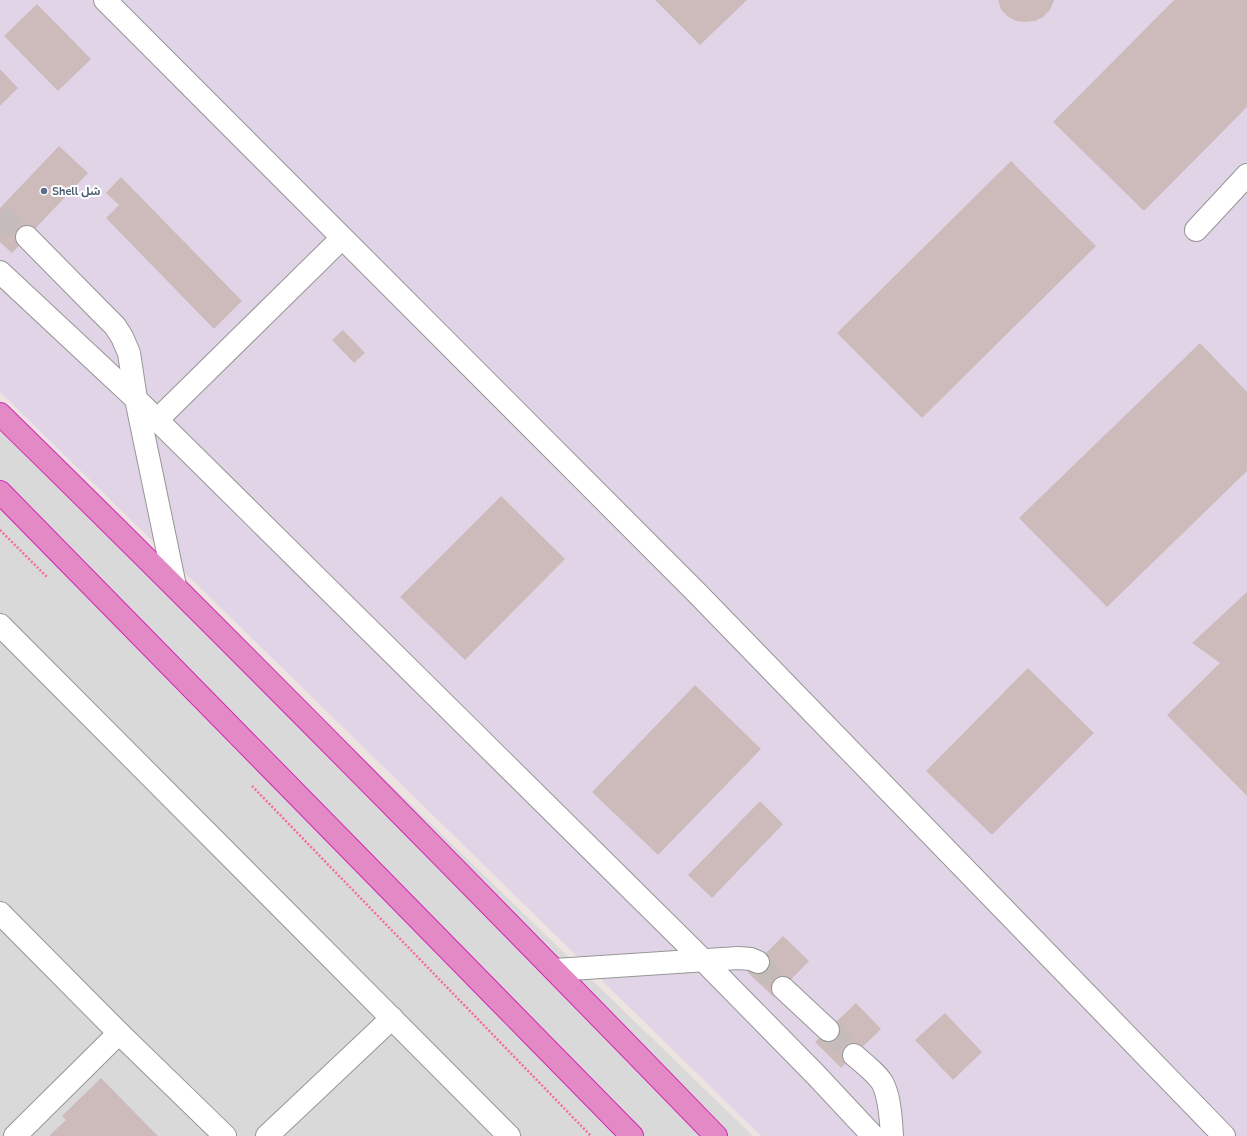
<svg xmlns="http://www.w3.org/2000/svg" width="1247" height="1136" viewBox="0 0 1247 1136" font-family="'Nunito Sans','Noto Sans Arabic',sans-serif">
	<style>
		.residential { fill: #dad9d9 }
		.industrial { fill: #e1d4e6 }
		.building { fill: #cdbbbc }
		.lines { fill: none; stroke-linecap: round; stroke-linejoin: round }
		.minor-tunnel { stroke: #c3bcba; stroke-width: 22; stroke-dasharray: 22 11; stroke-linecap: butt }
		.minor-casing { stroke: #969696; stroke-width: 24 }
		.highway-casing { stroke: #d228b4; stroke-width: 24 }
		.path { stroke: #f66a9f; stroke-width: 2.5; stroke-dasharray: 2 2; stroke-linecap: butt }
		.minor { stroke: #fff; stroke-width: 22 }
		.highway { stroke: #e38ac6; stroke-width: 22 }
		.service-dot { fill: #5c6f8a; stroke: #fff; stroke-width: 1.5 }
		.labels { text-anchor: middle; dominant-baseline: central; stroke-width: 4; stroke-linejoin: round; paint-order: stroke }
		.service-label { font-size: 11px; font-weight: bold; fill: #4e5e75; stroke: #fff; text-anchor: start }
	</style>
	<rect width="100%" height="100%" fill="#ede4e2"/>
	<polygon class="residential" points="0,406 753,1136 0,1136"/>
	<polygon class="industrial" points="0,0 1247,0 1247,1136 761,1136 0,392"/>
	<g class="building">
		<polygon points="655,0 747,0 700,45"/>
		<polygon points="998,0 1054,0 1050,10 1043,17 1035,21 1025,22 1016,21 1007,16 1001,9"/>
		<polygon points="1174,0 1247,0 1247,107 1144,211 1053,122"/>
		<polygon points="37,4 91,59 58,91 4,36"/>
		<polygon points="0,69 18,88 0,106"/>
		<polygon points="59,146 88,173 12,253 0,242 0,208"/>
		<polygon points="1011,161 1096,246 922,418 837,333"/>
		<polygon points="121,177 242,301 214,329 106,218 119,205 106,193"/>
		<polygon points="343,330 365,353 354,363 332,340"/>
		<polygon points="1200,343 1247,392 1247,471 1107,607 1019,518"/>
		<polygon points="501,496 565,559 465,660 400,597"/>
		<polygon points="1247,592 1247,796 1167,715 1220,663 1192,643"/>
		<polygon points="1028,668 1094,733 992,835 926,771"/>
		<polygon points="695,685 761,749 658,855 592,792"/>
		<polygon points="760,801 783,824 712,898 688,875"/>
		<polygon points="783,936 809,961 774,997 747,972"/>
		<polygon points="856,1003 881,1029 841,1068 815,1042"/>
		<polygon points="945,1013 982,1052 953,1080 915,1040"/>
		<polygon points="101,1078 146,1124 158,1136 49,1136 66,1120 62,1116"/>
	</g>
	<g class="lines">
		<g class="minor-tunnel">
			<polyline points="0,214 27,237"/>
			<polyline points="758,962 783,988"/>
			<polyline points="828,1030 854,1055"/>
		</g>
		<g class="minor-casing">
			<g id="minor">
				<polyline points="105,0 696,592 1224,1136"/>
				<polyline points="1196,230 1247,175"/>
				<polyline points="27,237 99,310 115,326 122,337 129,353 136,399 175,586"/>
				<polyline points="0,272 136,399 703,960 816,1075 873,1136"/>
				<polyline points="157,420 342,238"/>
				<polyline points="0,625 509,1136"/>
				<polyline points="0,913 119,1033 225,1136"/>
				<polyline points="555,970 738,958 751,959 758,962"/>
				<polyline points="783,988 828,1030"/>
				<path d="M854,1055C863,1063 878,1074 883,1084C890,1098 891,1121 892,1136"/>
				<polyline points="15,1136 119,1033"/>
				<polyline points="267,1136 392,1018"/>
			</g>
		</g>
		<g class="highway-casing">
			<g id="highway">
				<path d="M0,414C242,651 480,893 716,1136"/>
				<polyline points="0,492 632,1136"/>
			</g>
		</g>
		<g class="path">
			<polyline points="0,530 47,577"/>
			<polyline points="252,786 591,1136"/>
		</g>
		<use href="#minor" class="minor"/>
		<use href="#highway" class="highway"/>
	</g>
	<circle class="service-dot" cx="44" cy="191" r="4"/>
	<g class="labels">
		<g class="service-label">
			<text x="52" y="191">Shell شل</text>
		</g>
	</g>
</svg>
